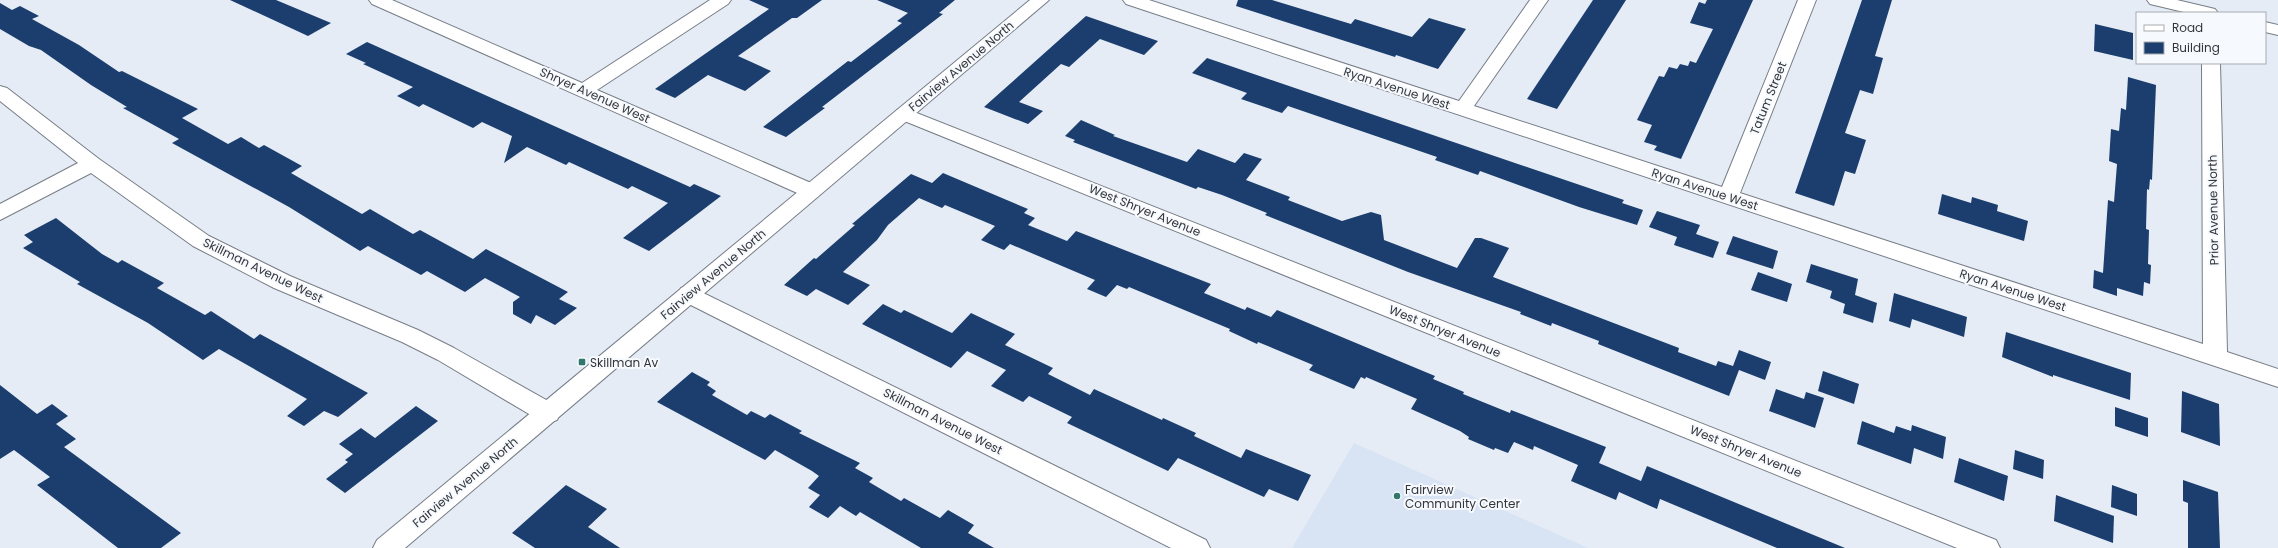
<svg xmlns="http://www.w3.org/2000/svg" width="2278" height="548" viewBox="0 0 2278 548" font-family="Poppins,sans-serif">
	<style>
		.built { fill: #d8e3f4 }
		.building { fill: #1b3e6e }
		.lines { fill: none; stroke-linecap: round; stroke-linejoin: round }
		.minor-casing { stroke: #777d87; stroke-width: 2 }
		.tertiary-casing { stroke: #777d87; stroke-width: 2 }
		.minor { fill: #fff; fill-rule: evenodd }
		.tertiary { fill: #fff; fill-rule: evenodd }
		.poi-dot { fill: #30776d; stroke: #f6f9fd; stroke-width: 1.5 }
		.labels { text-anchor: middle; dominant-baseline: central; stroke-width: 4; stroke-linejoin: round; paint-order: stroke }
		.street-label { font-size: 12px; fill: #33363a; stroke: #f6f9fd }
		.poi-label { font-size: 12px; fill: #33363a; stroke: #f6f9fd; text-anchor: start }
	</style>
	<rect width="100%" height="100%" fill="#e5ecf6"/>
	<polygon class="built" points="1354,443 1588,548 1292,548"/>
	<g class="building">
		<polygon points="230,0 276,0 331,23 308,36"/>
		<polygon points="749,0 822,0 797,18 792,18 738,56 771,71 745,91 708,75 675,98 655,89 769,9"/>
		<polygon points="877,0 955,0 939,13 943,14 822,107 825,108 786,137 763,127 848,61 851,62 902,23 897,21 908,13"/>
		<polygon points="1238,0 1272,0 1351,24 1355,19 1412,37 1429,18 1466,29 1438,69 1396,55 1395,57 1236,6"/>
		<polygon points="1593,0 1626,0 1557,109 1527,99"/>
		<polygon points="1707,0 1753,0 1681,159 1654,150 1657,146 1644,142 1652,125 1637,120 1659,76 1664,77 1669,67 1677,69 1680,64 1688,66 1690,61 1696,63 1713,29 1690,23 1699,2 1705,4"/>
		<polygon points="1862,0 1892,0 1875,56 1883,58 1873,94 1860,90 1845,133 1866,140 1855,174 1845,171 1834,206 1795,193"/>
		<polygon points="0,3 12,10 20,6 39,16 32,19 79,45 119,72 122,71 198,109 182,118 228,144 241,137 259,148 264,145 302,166 291,173 362,214 370,209 413,234 420,230 473,259 486,249 568,292 559,299 577,308 555,325 536,315 531,324 513,314 513,302 520,297 485,278 465,292 427,271 421,275 368,246 360,251 289,207 172,143 179,139 123,108 127,107 91,85 41,50 29,46 0,29"/>
		<polygon points="1086,16 1158,41 1144,55 1100,39 1069,67 1061,64 1019,102 1043,111 1028,124 984,107"/>
		<polygon points="2095,24 2133,33 2133,60 2094,51"/>
		<polygon points="367,42 690,187 694,184 721,196 649,251 623,238 668,203 632,186 628,189 569,162 566,165 527,147 504,163 512,136 482,122 473,128 423,104 419,107 397,96 413,87 363,64 366,63 346,54"/>
		<polygon points="1207,58 1624,200 1622,203 1643,210 1637,225 1579,207 1480,171 1478,175 1435,160 1437,157 1288,106 1282,113 1241,99 1247,93 1192,73"/>
		<polygon points="2128,77 2156,85 2152,180 2150,179 2149,190 2147,189 2146,229 2149,230 2148,264 2151,265 2150,284 2144,282 2143,296 2117,288 2117,296 2093,288 2094,270 2103,273 2108,200 2114,202 2117,164 2109,161 2111,129 2119,131 2121,108 2126,110"/>
		<polygon points="1081,120 1115,135 1113,136 1187,162 1198,149 1235,163 1244,153 1262,159 1246,180 1290,197 1288,200 1342,221 1371,212 1381,215 1384,240 1457,268 1475,238 1481,238 1509,248 1493,277 1679,348 1678,352 1716,366 1718,361 1733,366 1739,350 1771,362 1765,380 1739,370 1729,396 1598,344 1599,341 1552,323 1551,326 1520,314 1521,312 1408,272 1265,215 1267,213 1222,195 1198,187 1196,189 1073,142 1075,140 1065,136"/>
		<polygon points="943,173 1028,209 1024,213 1035,218 1028,225 1067,241 1076,231 1211,284 1204,293 1245,310 1247,307 1271,317 1277,310 1435,376 1433,379 1464,392 1463,394 1510,413 1511,410 1606,447 1599,463 1641,481 1647,466 1845,548 1777,548 1660,499 1657,509 1619,492 1616,500 1571,481 1578,465 1534,446 1533,450 1514,442 1508,453 1495,448 1494,450 1468,439 1469,437 1460,431 1411,409 1417,399 1366,377 1365,379 1361,377 1354,389 1309,370 1313,365 1258,342 1257,344 1229,331 1230,329 1129,287 1127,289 1117,285 1106,297 1087,289 1095,280 1010,244 1004,250 981,240 995,226 945,205 942,208 919,198 888,225 877,240 843,272 870,285 848,305 816,289 807,296 784,285 814,258 816,259 855,225 852,224 911,174 932,183"/>
		<polygon points="1942,194 1971,203 1972,197 1998,205 1997,211 2028,221 2024,241 1938,214"/>
		<polygon points="1657,211 1700,225 1696,234 1719,242 1713,258 1674,245 1677,237 1649,227"/>
		<polygon points="56,218 102,254 118,263 122,260 164,283 157,288 205,315 211,311 254,339 260,334 368,393 338,417 324,411 304,426 287,416 307,399 219,349 203,360 148,323 77,284 80,282 23,248 33,242 24,235"/>
		<polygon points="1733,236 1778,251 1773,269 1726,254"/>
		<polygon points="1811,264 1858,279 1855,295 1877,303 1873,323 1843,313 1845,304 1830,298 1832,291 1806,282"/>
		<polygon points="1758,272 1792,284 1787,302 1751,290"/>
		<polygon points="1894,293 1967,317 1964,337 1912,319 1910,328 1889,321"/>
		<polygon points="883,304 901,313 904,310 952,333 971,313 1015,334 1005,345 1053,368 1048,374 1090,395 1094,389 1162,420 1163,418 1196,433 1194,436 1241,458 1246,449 1311,475 1298,501 1269,489 1264,497 1178,458 1168,471 1067,423 1072,417 1029,396 1023,402 991,386 1006,370 967,351 951,368 862,324"/>
		<polygon points="2006,332 2131,373 2130,400 2053,375 2053,377 2002,357"/>
		<polygon points="1823,371 1859,384 1854,404 1818,391"/>
		<polygon points="692,372 710,382 707,385 716,391 712,395 747,415 751,411 765,418 770,414 802,431 799,433 860,463 855,468 873,478 869,482 901,501 904,498 940,518 948,510 974,525 968,533 994,548 921,548 860,512 856,516 840,506 828,518 809,507 820,495 808,488 819,476 812,471 775,450 765,460 657,402"/>
		<polygon points="0,385 37,414 52,404 68,416 56,424 76,439 64,447 181,533 161,548 118,548 37,485 50,477 14,450 0,459"/>
		<polygon points="1776,389 1804,399 1806,392 1824,398 1815,428 1769,411"/>
		<polygon points="2182,391 2219,404 2220,446 2181,432"/>
		<polygon points="416,406 438,421 345,493 326,479 348,462 345,460 353,454 339,444 361,428 375,438"/>
		<polygon points="2115,407 2148,418 2148,437 2115,426"/>
		<polygon points="1862,421 1894,433 1896,426 1911,431 1912,425 1946,437 1943,459 1914,448 1911,464 1857,444"/>
		<polygon points="2015,450 2044,460 2043,479 2013,469"/>
		<polygon points="1959,458 2008,476 2004,501 1954,482"/>
		<polygon points="2183,480 2218,492 2220,548 2188,548 2188,503 2183,501"/>
		<polygon points="566,485 607,509 588,527 620,548 535,548 512,533"/>
		<polygon points="2112,485 2137,494 2137,516 2111,507"/>
		<polygon points="2056,495 2114,516 2113,543 2054,521"/>
	</g>
	<g class="lines">
		<g class="minor-casing">
			<g id="minor">
				<polygon points="369,0 392,0 582,83 710,0 731,0 728,4 597,90 818,186 821,191 818,196 811,198 804,196 372,4"/>
				<polygon points="1123,0 1149,0 1459,101 1530,0 1548,0 1474,106 1722,187 1798,0 1816,0 1740,193 2203,344 2202,63 2220,63 2227,352 2278,369 2278,387 1126,4"/>
				<polygon points="0,86 7,88 99,159 209,236 290,276 418,330 454,348 557,406 560,413 557,420 548,423 539,420 438,360 402,342 274,288 193,246 91,173 0,220 0,204 78,163 0,101"/>
				<polygon points="904,108 1996,540 2000,548 1957,548 897,118 894,114 897,110"/>
				<polygon points="689,286 1206,540 1210,548 1171,548 681,300 678,294 681,288"/>
			</g>
		</g>
		<g class="tertiary-casing">
			<g id="tertiary">
				<polygon points="1030,0 1049,0 405,548 373,548 377,540"/>
				<polygon points="2147,0 2177,0 2215,9 2218,13 2188,13 2150,4"/>
				<polygon points="2265,22 2278,25 2278,35 2265,32"/>
			</g>
		</g>
		<use href="#minor" class="minor"/>
		<use href="#tertiary" class="tertiary"/>
	</g>
	<g class="poi-dot">
		<rect x="578" y="358" width="8" height="8" rx="2"/>
		<circle cx="1397" cy="496" r="4"/>
	</g>
	<g class="labels">
		<g class="street-label">
			<text transform="translate(961 66) rotate(-40)">Fairview Avenue North</text>
			<text transform="translate(1397 88) rotate(18)">Ryan Avenue West</text>
			<text transform="translate(595 95) rotate(24)">Shryer Avenue West</text>
			<text transform="translate(1768 98) rotate(-68)">Tatum Street</text>
			<text transform="translate(1705 189) rotate(18)">Ryan Avenue West</text>
			<text transform="translate(1145 210) rotate(22)">West Shryer Avenue</text>
			<text transform="translate(2213 210) rotate(-91)">Prior Avenue North</text>
			<text transform="translate(263 270) rotate(26)">Skillman Avenue West</text>
			<text transform="translate(713 274) rotate(-40)">Fairview Avenue North</text>
			<text transform="translate(2013 290) rotate(18)">Ryan Avenue West</text>
			<text transform="translate(1445 331) rotate(22)">West Shryer Avenue</text>
			<text transform="translate(943 421) rotate(27)">Skillman Avenue West</text>
			<text transform="translate(1746 451) rotate(22)">West Shryer Avenue</text>
			<text transform="translate(465 482) rotate(-40)">Fairview Avenue North</text>
		</g>
		<g class="poi-label">
			<text x="590" y="362">Skillman Av</text>
			<text x="1405" y="489">Fairview<tspan x="1405" dy="14">Community Center</tspan></text>
		</g>
	</g>
	<rect x="2136" y="12" width="130" height="52" fill="#f6f9fd" stroke="#a8abaf"/>
	<rect x="2144" y="25" width="20" height="6" fill="#ffffff" stroke="#a8abaf"/>
	<text x="2172" y="32" font-size="12" fill="#33363a">Road</text>
	<rect x="2144" y="42" width="20" height="12" fill="#1b3e6e" stroke="#a8abaf"/>
	<text x="2172" y="52" font-size="12" fill="#33363a">Building</text>
</svg>
